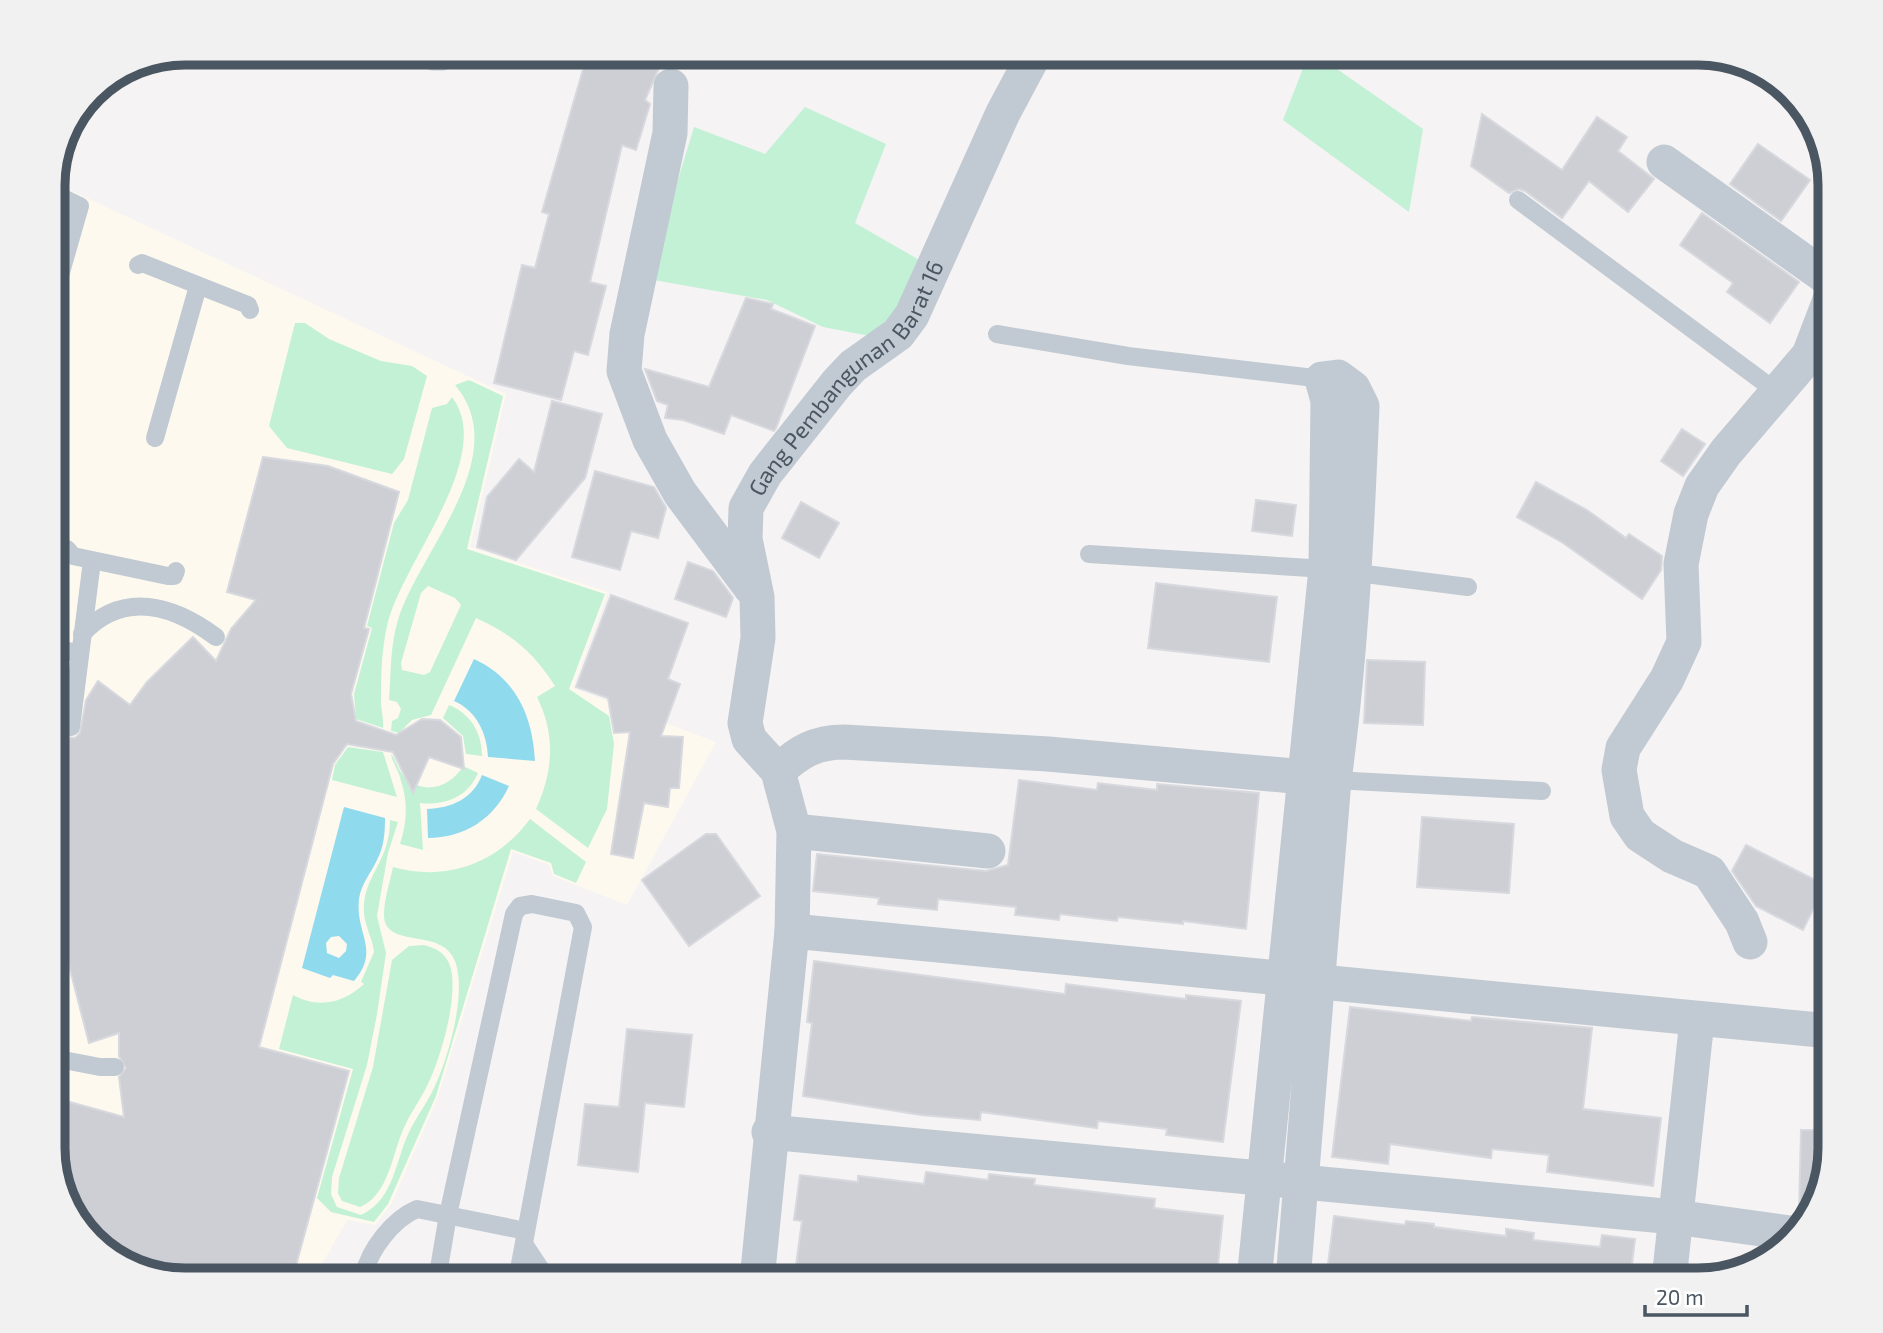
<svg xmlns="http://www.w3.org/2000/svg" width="1883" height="1333" viewBox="0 0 1883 1333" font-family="'Exo 2',sans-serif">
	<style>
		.commercial { fill: #fdf9ef }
		.green { fill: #c3f1d5; fill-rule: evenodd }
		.water { fill: #90daee; fill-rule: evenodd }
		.building { fill: #cdcfd5; stroke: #d7d9de; stroke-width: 2 }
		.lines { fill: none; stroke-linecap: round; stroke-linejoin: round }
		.service { stroke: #c1cad2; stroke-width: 18 }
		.minor { stroke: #c1cad2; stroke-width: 35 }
		.labels { text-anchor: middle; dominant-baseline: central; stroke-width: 5; stroke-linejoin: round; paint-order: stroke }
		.street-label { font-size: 23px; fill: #4a5661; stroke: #fff }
		.rim { fill: none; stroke: #4a5661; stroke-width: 9 }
	</style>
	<rect width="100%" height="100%" fill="#f5f3f3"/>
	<polygon class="commercial" points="53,182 506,394 470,547 608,592 573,688 716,742 627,905 553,876 549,865 513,852 438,1097 391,1205 375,1225 347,1220 313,1280 185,1280 105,1253 66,1207 53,1156"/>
	<g class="green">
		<polygon points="1309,53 1314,53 1423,129 1409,212 1283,120"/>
		<polygon points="805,107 886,144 855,223 928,265 918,292 870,336 823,327 767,300 648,279 694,127 765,154"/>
		<polygon points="295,323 305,323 329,339 381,361 412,366 427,376 404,459 392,474 287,448 269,426"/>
		<path d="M469,380L503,396L467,549L605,594L569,689L609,716L614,744L607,809L588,848L536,809C553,772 556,735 537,697L555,686C534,653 512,634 476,618L431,715L412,720L399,733L391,731L392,721L398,718L401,709L397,702L389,700C391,674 390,645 398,620C419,551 515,456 455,385ZM428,586L455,598L461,605L430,672L424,675L402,670L401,663L421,593Z"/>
		<path d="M452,397C497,456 400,565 387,626C382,648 381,673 381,696C380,707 384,717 383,728L356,719L354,694L372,628L367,626L394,523L408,500L432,408L447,404Z"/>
		<path d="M53,667C71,686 57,720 53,743Z"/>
		<path d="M449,705C471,714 482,733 482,756L466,754L463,736L443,718Z"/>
		<polygon points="348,747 383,752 397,797 332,780 335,765"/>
		<path d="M391,754C396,759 398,771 405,777C424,796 451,787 463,766L478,773C468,797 444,806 420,803L423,850L400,844C407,823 408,802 401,781C399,771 393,764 391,754Z"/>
		<path d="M530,819L586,862L576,883L554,874L551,863L511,849L436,1096L388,1204L374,1222L331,1212L317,1198L353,1069L279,1049L293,995C319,1009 343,1003 364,984L361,982L374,952C372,935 362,922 364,904C367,872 390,860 390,820L398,822L388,853L377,916L386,953L377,1014L367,1065L332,1177L331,1194L337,1207L361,1215C395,1199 395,1160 410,1130C417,1116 427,1103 434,1088C448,1059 466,996 456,964C445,925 384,951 384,915C384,899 390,882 393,867C446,882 497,864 530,819Z"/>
		<path d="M424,945C435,948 444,952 449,963C461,991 440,1062 426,1088C419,1102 409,1115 403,1130C392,1155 388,1196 360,1207L342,1201L338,1193L339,1178L373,1067L392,960L409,946Z"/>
	</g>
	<g class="water">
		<path d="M474,659C516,678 533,717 535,761L488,757C487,734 477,711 454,701Z"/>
		<path d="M482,775L509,786C494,819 464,838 428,838L427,809C451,808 473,799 482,775Z"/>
		<path d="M344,807L385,818C385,833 384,847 377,860C371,873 361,884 359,899C355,934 381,950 354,981L333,975L330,978L302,968ZM339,936L347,944L346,951L339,958L327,953L326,943L331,937Z"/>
	</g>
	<g class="building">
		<polygon points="588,52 666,52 645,100 650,104 636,150 622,145 590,282 606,286 588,355 574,351 561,400 494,383 522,265 535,268 549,214 542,212"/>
		<polygon points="1482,114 1562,170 1597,117 1627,137 1618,151 1654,179 1628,212 1589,181 1562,218 1525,191 1519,189 1509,193 1471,166"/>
		<polygon points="1758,144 1810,180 1781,221 1730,184"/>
		<polygon points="1702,213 1799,282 1770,323 1727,292 1733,283 1680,245"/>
		<polygon points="746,298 773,304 771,309 815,326 776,428 774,431 731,415 724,434 683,420 665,418 668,405 657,401 645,369 709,387"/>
		<polygon points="552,401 602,414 585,478 516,560 477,547 487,497 519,459 534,472"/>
		<polygon points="1682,429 1705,444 1683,476 1661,461"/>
		<polygon points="263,457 328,466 399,492 364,628 369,629 351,694 356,721 396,735 422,719 440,720 461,737 464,769 429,757 413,793 393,752 347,744 333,764 259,1047 349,1071 292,1280 185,1280 105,1253 66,1207 53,1156 53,1125 59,1099 124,1117 119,1077 126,1068 119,1056 119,1033 89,1043 66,954 53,955 53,765 66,737 75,738 80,733 86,700 98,681 130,705 147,682 193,637 216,661 231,629 256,600 227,592"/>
		<polygon points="595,471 654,487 666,508 658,538 631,531 620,570 572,557"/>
		<polygon points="1536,482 1587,510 1626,538 1629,534 1662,556 1661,570 1642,599 1563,543 1517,517"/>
		<polygon points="1256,500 1296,505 1292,536 1252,531"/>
		<polygon points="801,502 839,523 819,558 782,538"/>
		<polygon points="688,562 713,571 733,598 726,617 675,599"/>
		<polygon points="1156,583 1277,597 1269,662 1148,648"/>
		<polygon points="611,595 688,623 668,679 680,684 661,736 683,737 679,788 670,788 668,807 644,803 633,858 611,854 630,732 614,733 608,698 576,687"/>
		<polygon points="1367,660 1425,662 1423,725 1364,723"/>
		<polygon points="1019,780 1097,790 1098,783 1157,790 1157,784 1259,793 1246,929 1183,921 1183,924 1118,917 1117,921 1060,914 1059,920 1015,915 1016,907 938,899 937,910 878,904 879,898 813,891 817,854 986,871 1008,865"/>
		<polygon points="1422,817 1514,824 1509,893 1417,887"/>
		<polygon points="706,834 716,834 760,896 689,946 642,880"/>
		<polygon points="1746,845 1825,885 1803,930 1756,906 1732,871"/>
		<polygon points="814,961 1065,994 1066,984 1186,999 1186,995 1241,1001 1223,1142 1166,1135 1167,1129 1098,1121 1097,1128 981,1112 980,1120 921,1115 803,1096 812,1023 807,1022"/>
		<polygon points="1350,1007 1471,1021 1472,1017 1592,1028 1583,1109 1661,1118 1653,1186 1547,1172 1549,1155 1492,1149 1491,1158 1390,1144 1388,1164 1332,1157"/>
		<polygon points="627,1029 692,1035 684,1107 645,1103 638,1172 578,1165 585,1104 619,1107"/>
		<polygon points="1801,1130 1830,1130 1830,1148 1807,1217 1799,1214"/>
		<polygon points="926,1172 988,1180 989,1174 1035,1179 1034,1185 1155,1199 1154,1208 1223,1216 1217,1274 1146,1265 1144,1280 794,1280 802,1221 794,1220 800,1175 858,1182 858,1176 924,1184"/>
		<polygon points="1334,1216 1405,1225 1406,1221 1434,1224 1434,1227 1506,1236 1506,1229 1534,1233 1533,1240 1600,1247 1602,1235 1635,1239 1630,1280 1540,1280 1541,1273 1487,1266 1485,1280 1400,1280 1327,1272"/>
	</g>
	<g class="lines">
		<g class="service">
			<polyline points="1518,200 1777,392"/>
			<polyline points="138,265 142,263 248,305 250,310"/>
			<polyline points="53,300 80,206 53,193"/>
			<polyline points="997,334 1128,356 1323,379"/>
			<polyline points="155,438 198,286"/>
			<polyline points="67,549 73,556 168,576 174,576 176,571"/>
			<polyline points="1089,554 1326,569 1468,587"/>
			<path d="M82,634C123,590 173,605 216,637"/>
			<polyline points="53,647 79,654"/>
			<polyline points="71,727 92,561"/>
			<polyline points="1334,780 1542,791"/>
			<polyline points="53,1058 100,1067 115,1067"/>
			<polyline points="524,1244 548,1280"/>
			<path d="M364,1275C369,1250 393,1219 417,1209L526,1231"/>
			<polyline points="437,1280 448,1215 514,914 520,906 532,904 576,913 583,927 517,1280"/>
		</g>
		<g class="minor">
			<polyline points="434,53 441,53"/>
			<polyline points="671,86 670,133 627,334 624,371 650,440 680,493 751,588"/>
			<polyline points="1664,162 1830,280"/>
			<path d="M778,771C799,752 815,742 844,742L1048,754L1327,779"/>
			<polyline points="794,831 988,851"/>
			<polyline points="792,931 1830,1031"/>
			<polyline points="1750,942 1742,922 1709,872 1672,856 1640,835 1627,816 1619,770 1623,748 1667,679 1684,642 1681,564 1691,514 1702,486 1726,452 1809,355 1830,300"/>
			<polyline points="769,1132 1675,1217 1797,1234"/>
			<path id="s1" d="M757,1280L792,931L794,831L778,771L749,739L745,723L758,638L757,597L745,539L746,508L765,474L837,383L853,366L898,334L912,315L1003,113L1035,53"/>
			<path d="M1254,1280L1326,569L1328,401L1322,379L1338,377L1353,388L1362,406C1357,531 1351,655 1334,780L1293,1280"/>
			<polyline points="1669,1280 1697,1020"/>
		</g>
	</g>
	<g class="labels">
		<g class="street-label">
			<text stroke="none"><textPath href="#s1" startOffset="956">Gang Pembangunan Barat 16</textPath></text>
		</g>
	</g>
	<path d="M0 0H1883V1333H0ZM185 65H1698A120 120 0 0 1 1818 185V1148A120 120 0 0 1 1698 1268H185A120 120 0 0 1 65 1148V185A120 120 0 0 1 185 65Z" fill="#f1f1f2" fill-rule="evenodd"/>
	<path class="rim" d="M185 65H1698A120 120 0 0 1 1818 185V1148A120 120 0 0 1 1698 1268H185A120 120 0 0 1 65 1148V185A120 120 0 0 1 185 65Z"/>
	<path d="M1645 1305v10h102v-10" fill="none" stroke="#4a5661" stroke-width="3.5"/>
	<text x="1656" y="1305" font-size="21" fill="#4a5661" stroke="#ffffff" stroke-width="5" paint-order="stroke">20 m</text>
</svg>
